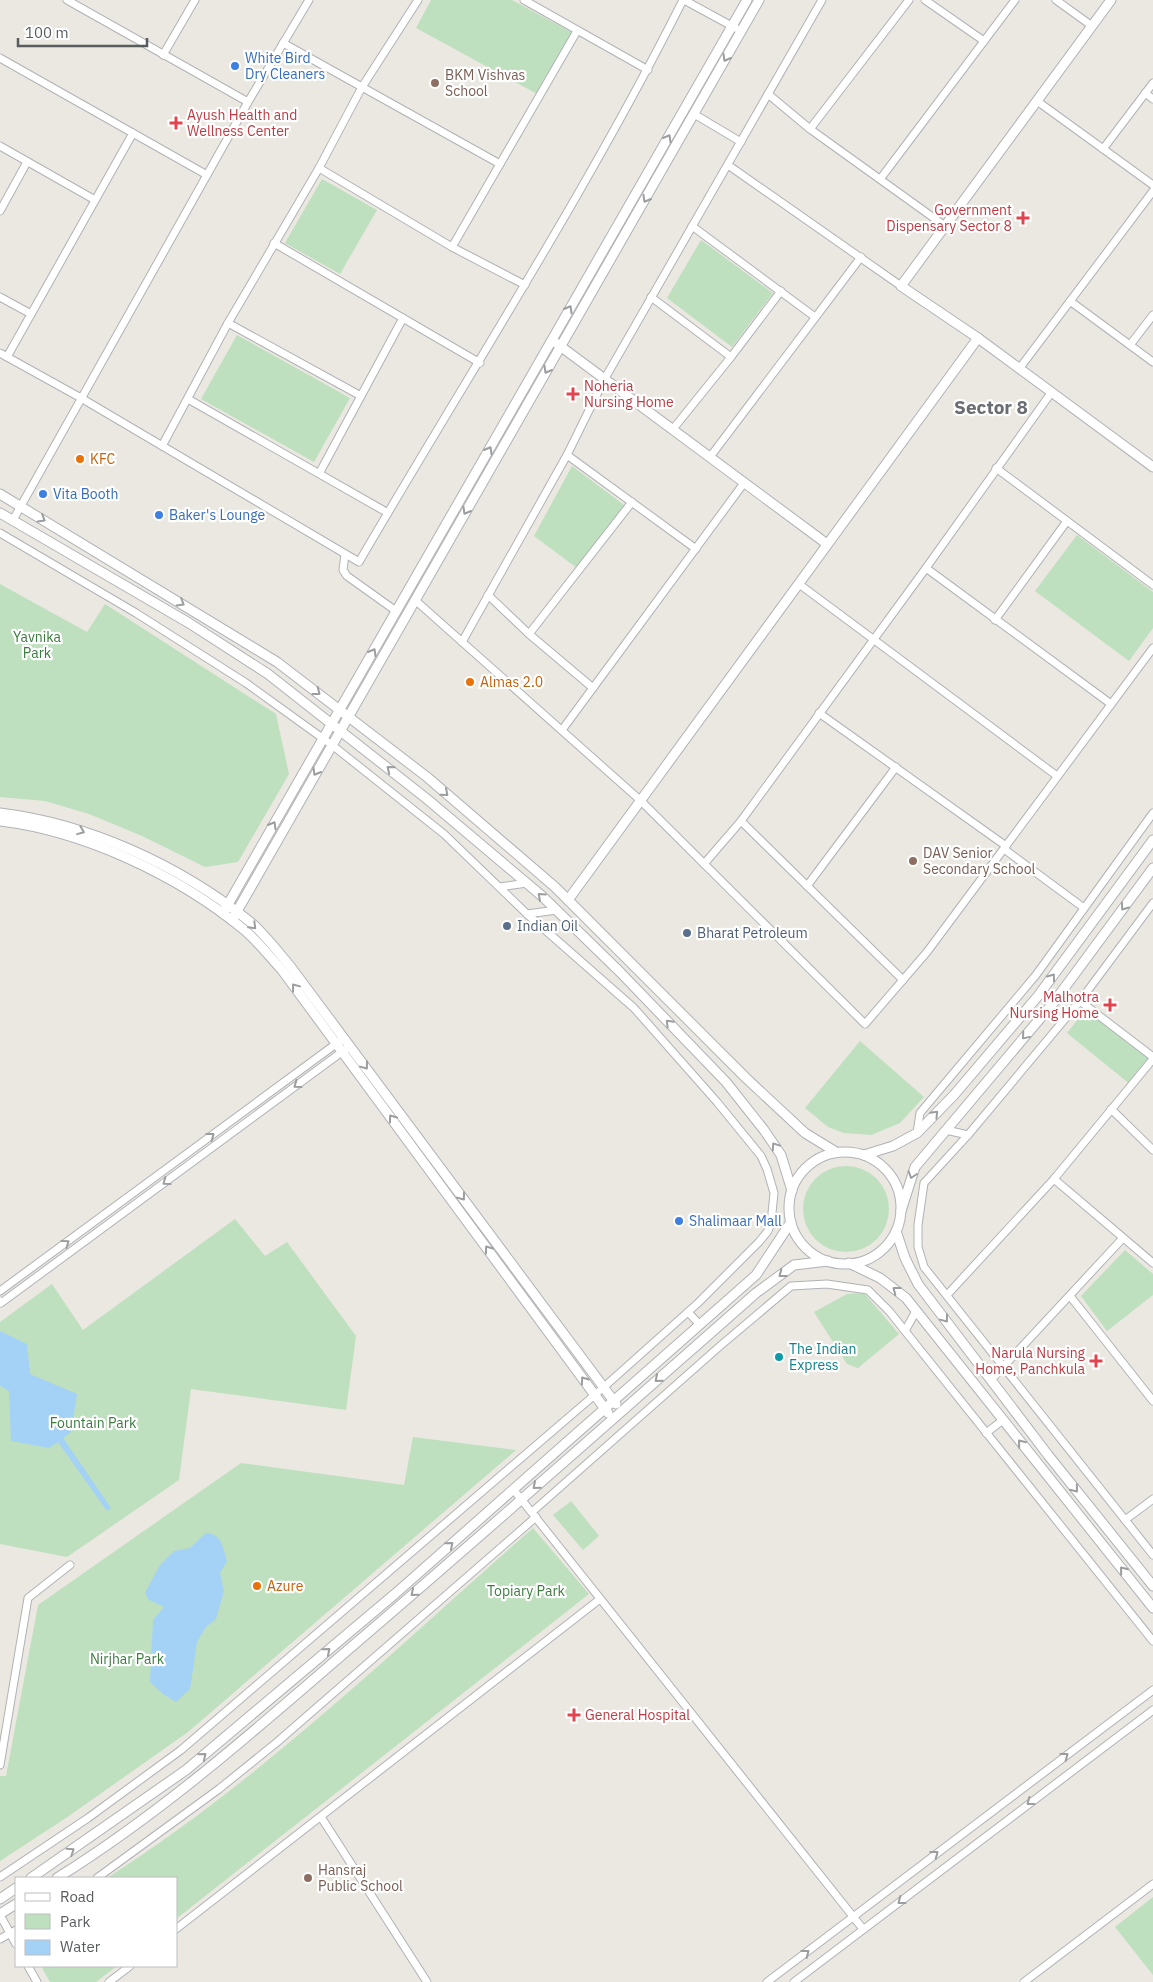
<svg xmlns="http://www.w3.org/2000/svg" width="1153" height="1982" viewBox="0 0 1153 1982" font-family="'IBM Plex Sans',sans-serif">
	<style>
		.green { fill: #bee0bf }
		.water { fill: #a4d1f6 }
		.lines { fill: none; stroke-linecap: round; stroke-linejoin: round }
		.minor-casing { stroke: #b1b2b7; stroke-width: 9 }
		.tertiary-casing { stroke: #b1b2b7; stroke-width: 11 }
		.minor { stroke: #fff; stroke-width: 7 }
		.tertiary { stroke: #fff; stroke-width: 9 }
		.oneway { stroke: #9b9d9f }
		.shop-dot { fill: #3f7fe0; stroke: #fff; stroke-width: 2 }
		.education-dot { fill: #8d6e63; stroke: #fff; stroke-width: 2 }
		.health-dot { fill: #e0444e; stroke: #fff; stroke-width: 2 }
		.food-dot { fill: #e8710a; stroke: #fff; stroke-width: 2 }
		.service-dot { fill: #5c6f8a; stroke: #fff; stroke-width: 2 }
		.culture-dot { fill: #0f9aa8; stroke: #fff; stroke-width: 2 }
		.labels { text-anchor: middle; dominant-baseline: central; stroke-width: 4.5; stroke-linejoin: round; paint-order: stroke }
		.shop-label { font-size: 14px; fill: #366cbe; stroke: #fff; text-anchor: start }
		.education-label { font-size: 14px; fill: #785e54; stroke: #fff; text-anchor: start }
		.health-label { font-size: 14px; fill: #be3a42; stroke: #fff; text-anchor: start }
		.food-label { font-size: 14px; fill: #c56008; stroke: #fff; text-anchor: start }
		.park-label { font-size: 14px; fill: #3b7c3f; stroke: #fff }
		.service-label { font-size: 14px; fill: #4e5e75; stroke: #fff; text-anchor: start }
		.culture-label { font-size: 14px; fill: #0d838f; stroke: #fff; text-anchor: start }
		.district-label { font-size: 19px; font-weight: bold; fill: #6a6d71; stroke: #fff }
	</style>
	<rect width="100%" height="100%" fill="#eae8e0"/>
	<g class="green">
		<polygon points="431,0 512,0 573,33 539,95 416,28"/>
		<polygon points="322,179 377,210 340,274 285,243"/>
		<polygon points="701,240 773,293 732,347 667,298"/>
		<polygon points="237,335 350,398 314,462 201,399"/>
		<polygon points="572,466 624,505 577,568 534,536"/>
		<polygon points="1077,535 1153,592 1153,628 1129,661 1035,591"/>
		<polygon points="0,584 87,632 105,604 276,714 289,774 238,862 205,867 142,836 89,814 45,801 0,797"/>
		<polygon points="1087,1008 1151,1060 1131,1085 1067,1033"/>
		<polygon points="860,1041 924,1097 900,1123 871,1135 844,1133 828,1127 805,1108"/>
		<circle cx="846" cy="1209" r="43"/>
		<polygon points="235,1219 265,1256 287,1242 356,1336 346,1410 191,1389 179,1480 67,1557 0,1544 0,1322 52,1284 83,1330"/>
		<polygon points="1125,1250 1153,1274 1153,1295 1107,1331 1081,1296"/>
		<polygon points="864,1293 899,1334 858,1368 847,1364 814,1312 847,1294"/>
		<polygon points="413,1437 516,1450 188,1732 66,1818 0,1861 0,1776 6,1776 38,1605 241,1463 404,1485"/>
		<polygon points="571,1501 599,1536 583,1550 553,1515"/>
		<path d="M533,1528L589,1594L176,1919V1878H107C262,1779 395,1649 533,1528Z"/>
		<polygon points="1153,1897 1153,1975 1115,1927"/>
		<polygon points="41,1966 117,1966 96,1982 50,1982"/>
	</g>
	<g class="water">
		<polygon points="0,1331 27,1344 30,1374 77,1394 71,1432 63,1438 111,1508 107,1511 58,1442 49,1448 11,1441 9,1391 0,1386"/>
		<path d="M206,1533C222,1533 223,1549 227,1561L220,1573L224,1591L216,1619L206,1627L197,1642L190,1689L176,1702L163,1694L150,1682L153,1620L164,1607L149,1600L145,1593L160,1565L174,1551L190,1548Z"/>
	</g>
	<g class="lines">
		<g class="minor-casing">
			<g id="minor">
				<polyline points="67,0 248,102"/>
				<polyline points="524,0 648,70"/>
				<polyline points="684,0 741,31"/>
				<polyline points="925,0 984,41"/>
				<polyline points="1056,0 1092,26"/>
				<polyline points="283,43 500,164"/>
				<polyline points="163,55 195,0"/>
				<polyline points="0,58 207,175"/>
				<polyline points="1145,93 1153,99"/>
				<polyline points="768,94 810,129 945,226"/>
				<polyline points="1037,101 1153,185"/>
				<polyline points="694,114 741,142"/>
				<polyline points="810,129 909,0"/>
				<polyline points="0,146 95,200"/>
				<polyline points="1103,149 1153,83"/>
				<polyline points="728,165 901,286"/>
				<polyline points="319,168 452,247 525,285"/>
				<polyline points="881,178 1015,0"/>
				<polyline points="0,211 27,162"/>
				<polyline points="692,226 815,317"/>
				<polyline points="274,243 480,363"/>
				<polyline points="452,247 577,31"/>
				<polyline points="0,297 31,314"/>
				<polyline points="651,297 731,357"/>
				<polyline points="1070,301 1153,362"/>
				<polyline points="228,323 361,396"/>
				<polyline points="1130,345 1153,315"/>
				<path d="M0,353L81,398L359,562C468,375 586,193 683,0"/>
				<polyline points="7,357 133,133"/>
				<polyline points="1019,369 1153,191"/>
				<polyline points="188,399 388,513"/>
				<polyline points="673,429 731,357 781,291"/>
				<polyline points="162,446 228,323 319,168 362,87 418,0"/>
				<polyline points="567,455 696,549"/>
				<polyline points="710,457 861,257"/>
				<polyline points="996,468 1153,585"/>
				<polyline points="320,472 403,318"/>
				<polyline points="13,520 248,102 309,0"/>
				<polyline points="0,533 136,613 246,683 332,745 444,834 527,914 634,1008 717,1102 761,1156 767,1169 774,1193 771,1223 768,1231 759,1242 698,1303 604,1387 181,1750 88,1818 0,1877"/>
				<polyline points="345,554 343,570 347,576 396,611"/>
				<polyline points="926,568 1111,704"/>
				<polyline points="799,584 1057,776"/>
				<polyline points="488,595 529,634 593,688"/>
				<polyline points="415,600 640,800 865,1024 927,952 1153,648"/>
				<polyline points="995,620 1067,521"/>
				<polyline points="529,634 632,502"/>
				<polyline points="462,642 567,455 604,380 822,0"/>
				<polyline points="819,713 1006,846"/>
				<polyline points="562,730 744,483"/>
				<polyline points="741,821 903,980"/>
				<polyline points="1004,849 1084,908"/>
				<polyline points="704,864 741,821 926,568 1051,393"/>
				<polyline points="807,886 896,767"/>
				<polyline points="500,887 527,883"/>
				<polyline points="1153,903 1080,1001 968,1135 924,1183 918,1225 918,1247 924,1267 1153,1555"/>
				<polyline points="527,914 557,910"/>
				<polyline points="1080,1001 1153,1057"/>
				<polyline points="1111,1109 1153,1150"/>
				<polyline points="946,1130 968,1135"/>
				<polyline points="917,1133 920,1113 1036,975 1153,813"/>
				<polyline points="1054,1179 1153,1263"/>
				<polyline points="0,1291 344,1038"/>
				<polyline points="947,1295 1054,1179 1153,1059"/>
				<polyline points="1070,1296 1153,1401"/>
				<polyline points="0,1301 1,1303 350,1046"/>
				<polyline points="916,1311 905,1331 1153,1641"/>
				<polyline points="688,1312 700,1325"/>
				<polyline points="991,1380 1123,1238"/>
				<polyline points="986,1433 1003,1420"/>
				<polyline points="513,1489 863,1929"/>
				<polyline points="532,1512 720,1346 791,1286 827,1284 868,1290 890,1312 905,1331"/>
				<polyline points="1125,1520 1153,1499"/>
				<polyline points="0,1765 28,1598 70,1565"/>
				<polyline points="321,1817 427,1982"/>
				<polyline points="97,1878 219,1789 276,1743 536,1517"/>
				<polyline points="0,1915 16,1944"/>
				<polyline points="176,1929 600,1599"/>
				<polyline points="0,1939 16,1930"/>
				<polyline points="28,1966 37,1982"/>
				<polyline points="109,1982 130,1966"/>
				<polyline points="767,1982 1153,1690"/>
				<polyline points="794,1982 1153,1710"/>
				<polyline points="1024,1982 1153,1884"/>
			</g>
		</g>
		<g class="tertiary-casing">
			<g id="tertiary">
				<polyline points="1111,0 901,286 978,338 1153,467"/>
				<polyline points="556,343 827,544"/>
				<polyline points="0,494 277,662 427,777 555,887 746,1078 805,1133 836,1152"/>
				<polyline points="0,513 189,623 268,674 427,799 542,896 620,972 726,1082 764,1130 781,1155 792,1191"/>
				<path d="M0,813C89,824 179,865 249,921C264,933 277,951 290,966L616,1404"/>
				<path d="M0,821C84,831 177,875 242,928C257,940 269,956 282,970L608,1413"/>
				<polyline points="568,900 978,338"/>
				<polyline points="223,913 747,0"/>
				<polyline points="232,920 759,0"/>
				<circle cx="845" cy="1208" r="56"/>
				<polyline points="864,1155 893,1146 917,1133 954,1095 1038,996 1153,840"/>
				<polyline points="901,1211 915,1167 1054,1002 1153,868"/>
				<polyline points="896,1231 905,1258 918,1284 1048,1455 1153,1586"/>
				<polyline points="849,1263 880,1278 906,1298 1153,1608"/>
				<polyline points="31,1878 186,1770 396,1593 756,1275 791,1222"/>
				<path d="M57,1878C163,1812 255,1730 349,1649C486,1532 621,1412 756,1293L794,1265L828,1261"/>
				<polyline points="0,1899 16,1888"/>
				<polyline points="0,1914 16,1904"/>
			</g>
		</g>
		<use href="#minor" class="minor"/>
		<use href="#tertiary" class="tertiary"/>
	</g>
	<defs><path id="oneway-chevron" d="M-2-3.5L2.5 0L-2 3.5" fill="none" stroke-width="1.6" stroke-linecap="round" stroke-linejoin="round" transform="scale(1.25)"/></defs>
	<g class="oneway">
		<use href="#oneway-chevron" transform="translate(726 58) rotate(120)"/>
		<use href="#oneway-chevron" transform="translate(668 138) rotate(-60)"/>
		<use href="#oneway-chevron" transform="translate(646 199) rotate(120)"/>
		<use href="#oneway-chevron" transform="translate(569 309) rotate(-60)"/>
		<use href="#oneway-chevron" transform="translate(547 370) rotate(120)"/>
		<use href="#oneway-chevron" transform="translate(489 450) rotate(-60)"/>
		<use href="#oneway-chevron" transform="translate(466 511) rotate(120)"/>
		<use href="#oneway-chevron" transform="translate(42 519) rotate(31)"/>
		<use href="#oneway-chevron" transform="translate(181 603) rotate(31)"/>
		<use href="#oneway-chevron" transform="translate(373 652) rotate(-60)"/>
		<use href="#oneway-chevron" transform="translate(317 692) rotate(37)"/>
		<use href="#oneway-chevron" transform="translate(390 769) rotate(-141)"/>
		<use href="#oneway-chevron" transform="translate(316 772) rotate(120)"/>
		<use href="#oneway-chevron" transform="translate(445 793) rotate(41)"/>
		<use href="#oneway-chevron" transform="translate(273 825) rotate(-60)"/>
		<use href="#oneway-chevron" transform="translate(81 831) rotate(22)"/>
		<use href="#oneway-chevron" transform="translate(541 896) rotate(-138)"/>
		<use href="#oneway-chevron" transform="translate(1124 907) rotate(126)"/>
		<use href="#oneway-chevron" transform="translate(253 926) rotate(45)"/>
		<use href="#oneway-chevron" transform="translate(1052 977) rotate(-54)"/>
		<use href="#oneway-chevron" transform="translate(295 987) rotate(-127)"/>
		<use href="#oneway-chevron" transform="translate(669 1023) rotate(-134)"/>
		<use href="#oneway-chevron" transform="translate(1025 1036) rotate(130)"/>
		<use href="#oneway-chevron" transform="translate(365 1066) rotate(53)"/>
		<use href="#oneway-chevron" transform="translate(297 1085) rotate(144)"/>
		<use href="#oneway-chevron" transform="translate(935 1114) rotate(-46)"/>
		<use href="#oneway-chevron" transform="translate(392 1118) rotate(-126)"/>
		<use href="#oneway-chevron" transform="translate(211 1136) rotate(-37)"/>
		<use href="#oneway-chevron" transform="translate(775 1146) rotate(-124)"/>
		<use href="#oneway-chevron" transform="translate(912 1175) rotate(108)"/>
		<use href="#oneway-chevron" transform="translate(166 1182) rotate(144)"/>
		<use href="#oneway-chevron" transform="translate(462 1197) rotate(53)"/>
		<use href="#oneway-chevron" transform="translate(66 1243) rotate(-36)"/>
		<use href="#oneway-chevron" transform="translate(488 1249) rotate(-126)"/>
		<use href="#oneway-chevron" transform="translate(782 1274) rotate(143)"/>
		<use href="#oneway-chevron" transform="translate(896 1290) rotate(-143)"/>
		<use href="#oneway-chevron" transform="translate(945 1319) rotate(53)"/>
		<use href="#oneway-chevron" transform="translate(658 1379) rotate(139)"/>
		<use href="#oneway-chevron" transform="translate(584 1380) rotate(-126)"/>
		<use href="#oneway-chevron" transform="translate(1021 1443) rotate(-129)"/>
		<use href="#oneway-chevron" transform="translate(536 1486) rotate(139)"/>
		<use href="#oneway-chevron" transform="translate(1075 1489) rotate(51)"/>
		<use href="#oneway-chevron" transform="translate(450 1545) rotate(-41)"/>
		<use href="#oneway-chevron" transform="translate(1123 1570) rotate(-129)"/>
		<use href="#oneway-chevron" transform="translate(414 1593) rotate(139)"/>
		<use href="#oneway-chevron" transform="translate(327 1651) rotate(-40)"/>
		<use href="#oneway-chevron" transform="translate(203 1756) rotate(-40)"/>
		<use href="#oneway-chevron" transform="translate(1065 1756) rotate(-37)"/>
		<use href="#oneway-chevron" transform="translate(1030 1802) rotate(143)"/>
		<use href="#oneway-chevron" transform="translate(71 1851) rotate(-34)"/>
		<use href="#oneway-chevron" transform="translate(935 1854) rotate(-37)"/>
		<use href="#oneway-chevron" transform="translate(901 1901) rotate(143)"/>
		<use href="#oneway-chevron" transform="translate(806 1953) rotate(-37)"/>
	</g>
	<g class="shop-dot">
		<circle cx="235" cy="66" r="5"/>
		<circle cx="43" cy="494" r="5"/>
		<circle cx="159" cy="515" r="5"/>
		<circle cx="679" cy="1221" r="5"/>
	</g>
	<g class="education-dot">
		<circle cx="435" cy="83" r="5"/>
		<circle cx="913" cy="861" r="5"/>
		<circle cx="308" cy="1878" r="5"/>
	</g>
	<g class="health-dot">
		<path d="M173.5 115.5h5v5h5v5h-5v5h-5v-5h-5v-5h5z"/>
		<path d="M1020.5 210.5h5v5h5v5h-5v5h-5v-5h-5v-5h5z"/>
		<path d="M570.5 386.5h5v5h5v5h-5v5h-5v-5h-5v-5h5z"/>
		<path d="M1107.5 997.5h5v5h5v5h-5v5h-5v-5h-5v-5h5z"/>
		<path d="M1093.5 1353.5h5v5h5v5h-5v5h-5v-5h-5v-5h5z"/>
		<path d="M571.5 1707.5h5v5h5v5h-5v5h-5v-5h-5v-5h5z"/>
	</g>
	<g class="food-dot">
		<circle cx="80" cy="459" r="5"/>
		<circle cx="470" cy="682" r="5"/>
		<circle cx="257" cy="1586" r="5"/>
	</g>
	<g class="service-dot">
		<circle cx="507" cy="926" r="5"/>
		<circle cx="687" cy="933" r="5"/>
	</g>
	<circle class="culture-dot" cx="779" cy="1357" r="5"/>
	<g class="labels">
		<g class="shop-label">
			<text x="245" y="58">White Bird<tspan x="245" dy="16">Dry Cleaners</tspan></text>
			<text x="53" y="494">Vita Booth</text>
			<text x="169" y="515">Baker's Lounge</text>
			<text x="689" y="1221">Shalimaar Mall</text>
		</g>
		<g class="education-label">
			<text x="445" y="75">BKM Vishvas<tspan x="445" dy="16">School</tspan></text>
			<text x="923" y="853">DAV Senior<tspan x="923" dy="16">Secondary School</tspan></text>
			<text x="318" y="1870">Hansraj<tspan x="318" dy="16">Public School</tspan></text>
		</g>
		<g class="health-label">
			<text x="187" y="115">Ayush Health and<tspan x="187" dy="16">Wellness Center</tspan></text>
			<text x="1012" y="210" text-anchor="end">Government<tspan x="1012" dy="16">Dispensary Sector 8</tspan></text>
			<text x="584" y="386">Noheria<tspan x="584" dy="16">Nursing Home</tspan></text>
			<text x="1099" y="997" text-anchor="end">Malhotra<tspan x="1099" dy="16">Nursing Home</tspan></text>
			<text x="1085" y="1353" text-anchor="end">Narula Nursing<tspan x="1085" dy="16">Home, Panchkula</tspan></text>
			<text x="585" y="1715">General Hospital</text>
		</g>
		<g class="food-label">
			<text x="90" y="459">KFC</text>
			<text x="480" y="682">Almas 2.0</text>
			<text x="267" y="1586">Azure</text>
		</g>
		<g class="park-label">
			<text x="37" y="637">Yavnika<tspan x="37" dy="16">Park</tspan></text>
			<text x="93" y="1423">Fountain Park</text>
			<text x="526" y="1591">Topiary Park</text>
			<text x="127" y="1659">Nirjhar Park</text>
		</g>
		<g class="service-label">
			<text x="517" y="926">Indian Oil</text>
			<text x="697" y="933">Bharat Petroleum</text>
		</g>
		<g class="culture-label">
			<text x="789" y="1349">The Indian<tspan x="789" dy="16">Express</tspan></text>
		</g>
		<g class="district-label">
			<text x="991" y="407">Sector 8</text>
		</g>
	</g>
	<rect x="15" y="1877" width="162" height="90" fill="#ffffff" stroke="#bdbebf"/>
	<rect x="25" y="1893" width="25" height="8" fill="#ffffff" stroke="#bdbebf"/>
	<text x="60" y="1902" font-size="15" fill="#595c5f">Road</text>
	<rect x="25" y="1914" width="25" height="15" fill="#bee0bf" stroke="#bdbebf"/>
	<text x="60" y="1927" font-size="15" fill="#595c5f">Park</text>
	<rect x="25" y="1940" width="25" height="15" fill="#a4d1f6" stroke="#bdbebf"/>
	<text x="60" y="1952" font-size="15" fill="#595c5f">Water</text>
	<path d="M18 38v8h129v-8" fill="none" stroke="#595c5f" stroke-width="2.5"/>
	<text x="25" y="38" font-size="15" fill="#595c5f" stroke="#ffffff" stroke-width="4" paint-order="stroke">100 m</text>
</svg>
